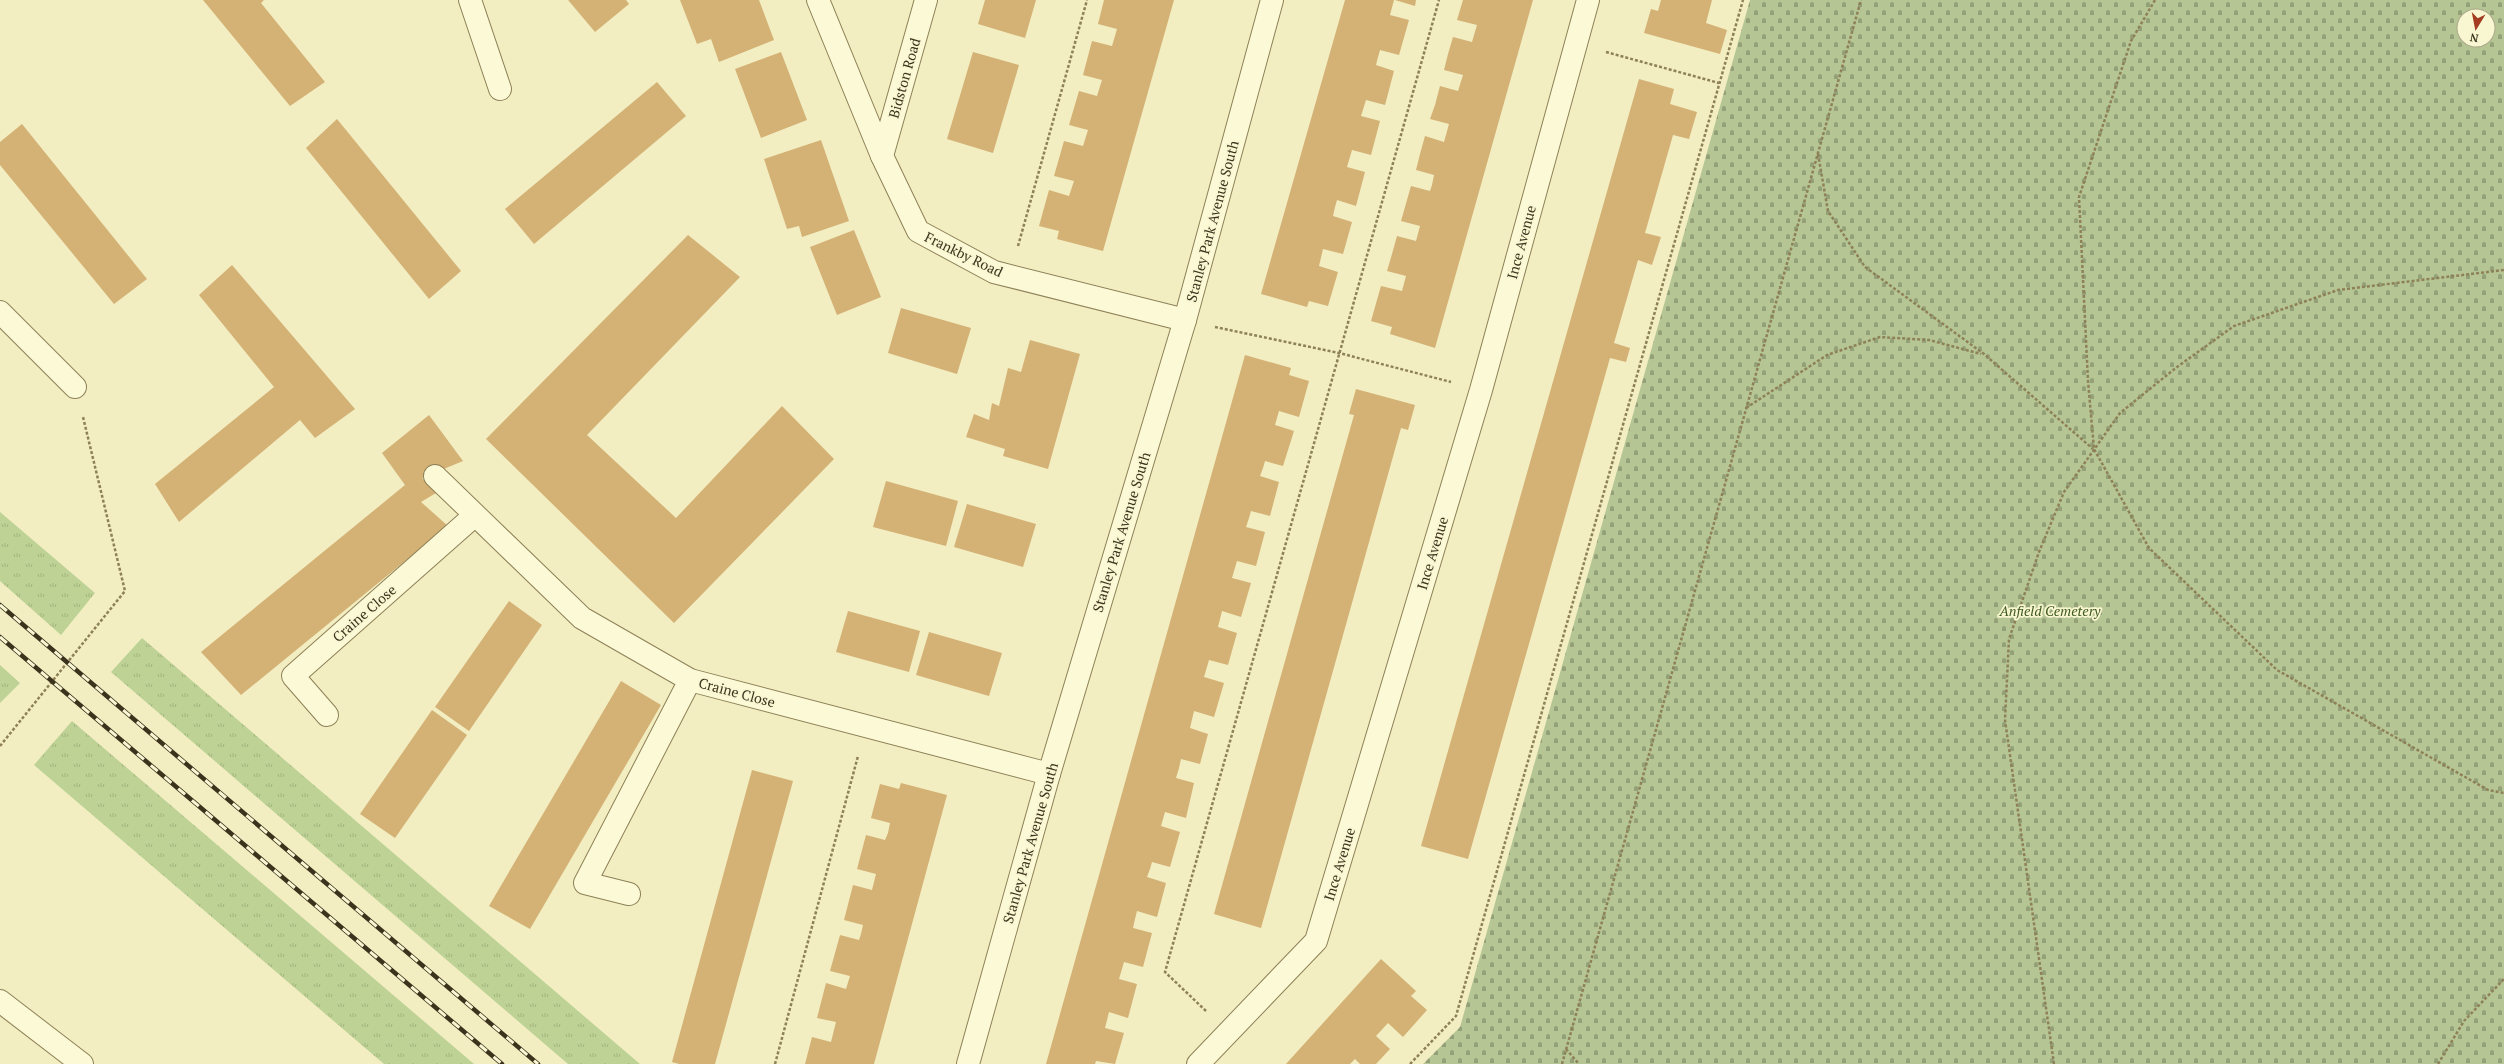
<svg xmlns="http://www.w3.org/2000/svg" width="2504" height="1064" viewBox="0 0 2504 1064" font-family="'PT Serif',serif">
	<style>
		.grass { fill: url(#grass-tufts) }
		.cemetery { fill: url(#cemetery-stones); fill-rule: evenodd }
		.building { fill: #d4b174 }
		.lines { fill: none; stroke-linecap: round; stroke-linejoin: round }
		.minor-casing { stroke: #8e8057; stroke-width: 24 }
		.path { stroke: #8e8057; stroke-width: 2.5; stroke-dasharray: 3 2; stroke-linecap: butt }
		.minor { stroke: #fcf9d6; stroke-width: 22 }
		.rail-casing { stroke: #3c331d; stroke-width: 4.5 }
		.rail { stroke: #f9f6d2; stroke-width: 3; stroke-dasharray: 9; stroke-linecap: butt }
		.labels { text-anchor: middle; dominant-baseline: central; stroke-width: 3.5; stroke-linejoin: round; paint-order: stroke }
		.street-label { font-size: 14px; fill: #3c331d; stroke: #f9f6d2 }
		.park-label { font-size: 14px; font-style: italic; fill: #405b21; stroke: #f9f6d2 }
	</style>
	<defs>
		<pattern id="grass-tufts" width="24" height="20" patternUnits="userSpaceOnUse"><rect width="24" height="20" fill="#bdd294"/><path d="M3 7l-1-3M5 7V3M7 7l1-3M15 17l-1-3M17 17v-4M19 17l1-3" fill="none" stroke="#a3b57f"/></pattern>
		<pattern id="cemetery-stones" width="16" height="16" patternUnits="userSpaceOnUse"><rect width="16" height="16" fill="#b5c694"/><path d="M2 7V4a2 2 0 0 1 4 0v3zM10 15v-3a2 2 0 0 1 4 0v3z" fill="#94a178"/></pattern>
	</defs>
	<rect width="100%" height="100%" fill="#f2eec2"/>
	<g class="grass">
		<polygon points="0,512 95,593 61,635 0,581"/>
		<polygon points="142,638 640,1064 568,1064 111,672"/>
		<polygon points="0,665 20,683 0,703"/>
		<polygon points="72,721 474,1064 384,1064 34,765"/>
	</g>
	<path class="cemetery" d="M1750,0H2504V1064H1423L1460,1027ZM2464,16H2488V40H2464Z"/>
	<g class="building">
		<polygon points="203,0 264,0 261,3 325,82 290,106"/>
		<polygon points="568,0 626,0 629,4 595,32"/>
		<polygon points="680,0 759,0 774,40 719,62 711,39 697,44"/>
		<polygon points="985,0 1036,0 1025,38 978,24"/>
		<polygon points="1104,0 1174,0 1103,251 1057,239 1059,231 1039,226 1049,190 1069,196 1074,181 1054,176 1064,141 1083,146 1088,130 1069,125 1079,91 1097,96 1102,80 1083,75 1092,41 1112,46 1117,29 1098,24"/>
		<polygon points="1345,0 1394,0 1390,15 1409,20 1399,55 1380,50 1378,57 1376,65 1394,71 1385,105 1366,100 1361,116 1380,121 1371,155 1352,150 1347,167 1365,172 1356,206 1337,200 1335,207 1333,216 1352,222 1343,254 1323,249 1319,266 1338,272 1328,306 1309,301 1307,307 1261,294"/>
		<polygon points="1395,0 1416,0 1415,6"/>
		<polygon points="1463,0 1533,0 1435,348 1390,334 1392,327 1371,321 1381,286 1402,291 1406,276 1387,271 1392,254 1397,236 1416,241 1420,226 1401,221 1411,186 1430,191 1432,185 1434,175 1416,170 1420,154 1425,136 1444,142 1449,124 1430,119 1435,105 1440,86 1458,91 1463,75 1444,70 1448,54 1453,37 1472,42 1477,25 1457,20"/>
		<polygon points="1661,0 1712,0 1706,23 1727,30 1720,54 1644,33 1651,9 1658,11"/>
		<polygon points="781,52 807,120 761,138 735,69"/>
		<polygon points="973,52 1019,65 993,153 947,139"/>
		<polygon points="1639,79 1674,89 1670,104 1697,112 1689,139 1673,135 1645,233 1661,237 1652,265 1638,260 1614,343 1630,348 1626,362 1610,358 1468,859 1421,846"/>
		<polygon points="657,82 686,116 534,244 505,209"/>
		<polygon points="337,119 461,271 429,299 306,148"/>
		<polygon points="22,124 147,279 114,304 0,165 0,142"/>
		<polygon points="821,140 849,221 802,237 799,226 787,229 764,159"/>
		<polygon points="854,230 881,297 837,315 810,247"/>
		<polygon points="688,235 740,277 587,435 676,518 782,406 834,459 674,623 486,439"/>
		<polygon points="232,265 355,409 315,438 300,420 179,522 155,484 274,387 199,295"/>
		<polygon points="901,308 971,328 957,374 888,353"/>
		<polygon points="1030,340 1080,354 1048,469 1003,456 1005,449 966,437 974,414 989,420 992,403 999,406 1008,368 1021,372"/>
		<polygon points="1245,355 1291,368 1289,375 1309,381 1299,417 1279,411 1275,425 1294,431 1283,466 1265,461 1263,468 1260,476 1279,482 1270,516 1251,511 1249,518 1246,527 1265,532 1256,566 1237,561 1232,578 1251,583 1241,617 1222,611 1218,627 1237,633 1228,665 1209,660 1204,677 1224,683 1214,717 1194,711 1190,728 1208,734 1200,764 1181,759 1179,768 1176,778 1194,783 1186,818 1165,812 1161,826 1180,832 1170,867 1152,862 1150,869 1147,877 1166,883 1157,917 1137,911 1135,919 1133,928 1152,933 1143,967 1124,962 1119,979 1137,984 1128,1018 1109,1012 1105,1028 1124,1033 1115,1064 1096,1061 1095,1064 1046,1064"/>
		<polygon points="1356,389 1415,405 1408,430 1401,428 1261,928 1214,914 1354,415 1349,414"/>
		<polygon points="429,415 463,461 422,478 436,493 421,502 448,526 241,695 201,652 405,485 382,453"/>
		<polygon points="886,481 958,501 946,546 873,527"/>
		<polygon points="967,504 1036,524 1023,567 954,547"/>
		<polygon points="509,601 542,625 469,731 435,707"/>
		<polygon points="848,611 920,631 909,672 836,652"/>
		<polygon points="929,632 1002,653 989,696 916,675"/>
		<polygon points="621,681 661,705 530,929 489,906"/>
		<polygon points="432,710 467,735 395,838 360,814"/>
		<polygon points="752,770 793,781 715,1064 679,1064 672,1062"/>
		<polygon points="901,783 947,795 874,1064 805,1064 812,1037 831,1042 836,1022 817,1018 826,983 846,989 850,976 830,971 840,935 859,940 861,934 863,925 844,920 853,885 872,890 876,874 857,869 866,835 885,840 888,833 890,823 871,818 880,784 899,789"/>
		<polygon points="1381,959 1416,991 1411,996 1427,1010 1403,1037 1388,1023 1376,1036 1390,1049 1376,1064 1360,1064 1355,1059 1350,1064 1286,1064"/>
	</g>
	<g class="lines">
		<g class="minor-casing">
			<g id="minor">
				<polyline points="470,0 500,89"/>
				<polyline points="818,0 882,156 918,231 994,272 1185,320"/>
				<polyline points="882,156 926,0"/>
				<polyline points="0,312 75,387"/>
				<polyline points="435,476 582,618 690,680 1049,774"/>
				<polyline points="327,715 293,676 474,516"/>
				<polyline points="629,894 585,883 690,680"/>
				<polyline points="0,1001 82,1064"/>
				<polyline points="968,1064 1049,774 1185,320 1272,0"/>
				<polyline points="1198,1064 1316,941 1481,390 1588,0"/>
			</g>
		</g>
		<g class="path">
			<polyline points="2155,0 2131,41 2079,197 2088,381 2094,449 2149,548 2277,670 2488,790 2504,793"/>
			<polyline points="1606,52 1719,83"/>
			<polyline points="1818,154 1828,211 1865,267 1984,354 2093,449"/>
			<polyline points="1018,246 1087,0"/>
			<polyline points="1215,327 1339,353 1451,382"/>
			<polyline points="1746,408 1827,355 1880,337 1929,340 1981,354"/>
			<polyline points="0,746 125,591 83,417"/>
			<polyline points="1206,1011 1165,972 1439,0"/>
			<polyline points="1566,1049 1579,1064"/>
			<polyline points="775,1064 858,756"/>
			<polyline points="1410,1064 1456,1016 1743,0"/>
			<polyline points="1562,1064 1861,0"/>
			<polyline points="2054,1064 2005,720 2009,639 2039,552 2064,492 2120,413 2177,367 2234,326 2338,290 2504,270"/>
			<polyline points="2438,1064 2464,1021 2504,979"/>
		</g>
		<use href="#minor" class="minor"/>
		<g class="rail-casing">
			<g id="rail">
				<polyline points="0,605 538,1064"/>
				<polyline points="0,637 502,1064"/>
			</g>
		</g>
		<use href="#rail" class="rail"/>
	</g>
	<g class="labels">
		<g class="street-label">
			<text transform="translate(904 78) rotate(-74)">Bidston Road</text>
			<text transform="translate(1212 221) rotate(-75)">Stanley Park Avenue South</text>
			<text transform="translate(1521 242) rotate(-75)">Ince Avenue</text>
			<text transform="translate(964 254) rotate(26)">Frankby Road</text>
			<text transform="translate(1121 532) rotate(-73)">Stanley Park Avenue South</text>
			<text transform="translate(1432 553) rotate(-73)">Ince Avenue</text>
			<text transform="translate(364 613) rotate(-41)">Craine Close</text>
			<text transform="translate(737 692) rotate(15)">Craine Close</text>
			<text transform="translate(1030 843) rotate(-74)">Stanley Park Avenue South</text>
			<text transform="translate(1339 864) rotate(-73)">Ince Avenue</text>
		</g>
		<g class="park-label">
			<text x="2050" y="610">Anfield Cemetery</text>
		</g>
	</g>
	<g transform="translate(2476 28) rotate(190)"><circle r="19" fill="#f9f6d2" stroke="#ada88a"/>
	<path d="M0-3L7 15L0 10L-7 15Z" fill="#a33c21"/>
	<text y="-6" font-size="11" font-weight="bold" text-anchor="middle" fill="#3c331d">N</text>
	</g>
</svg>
